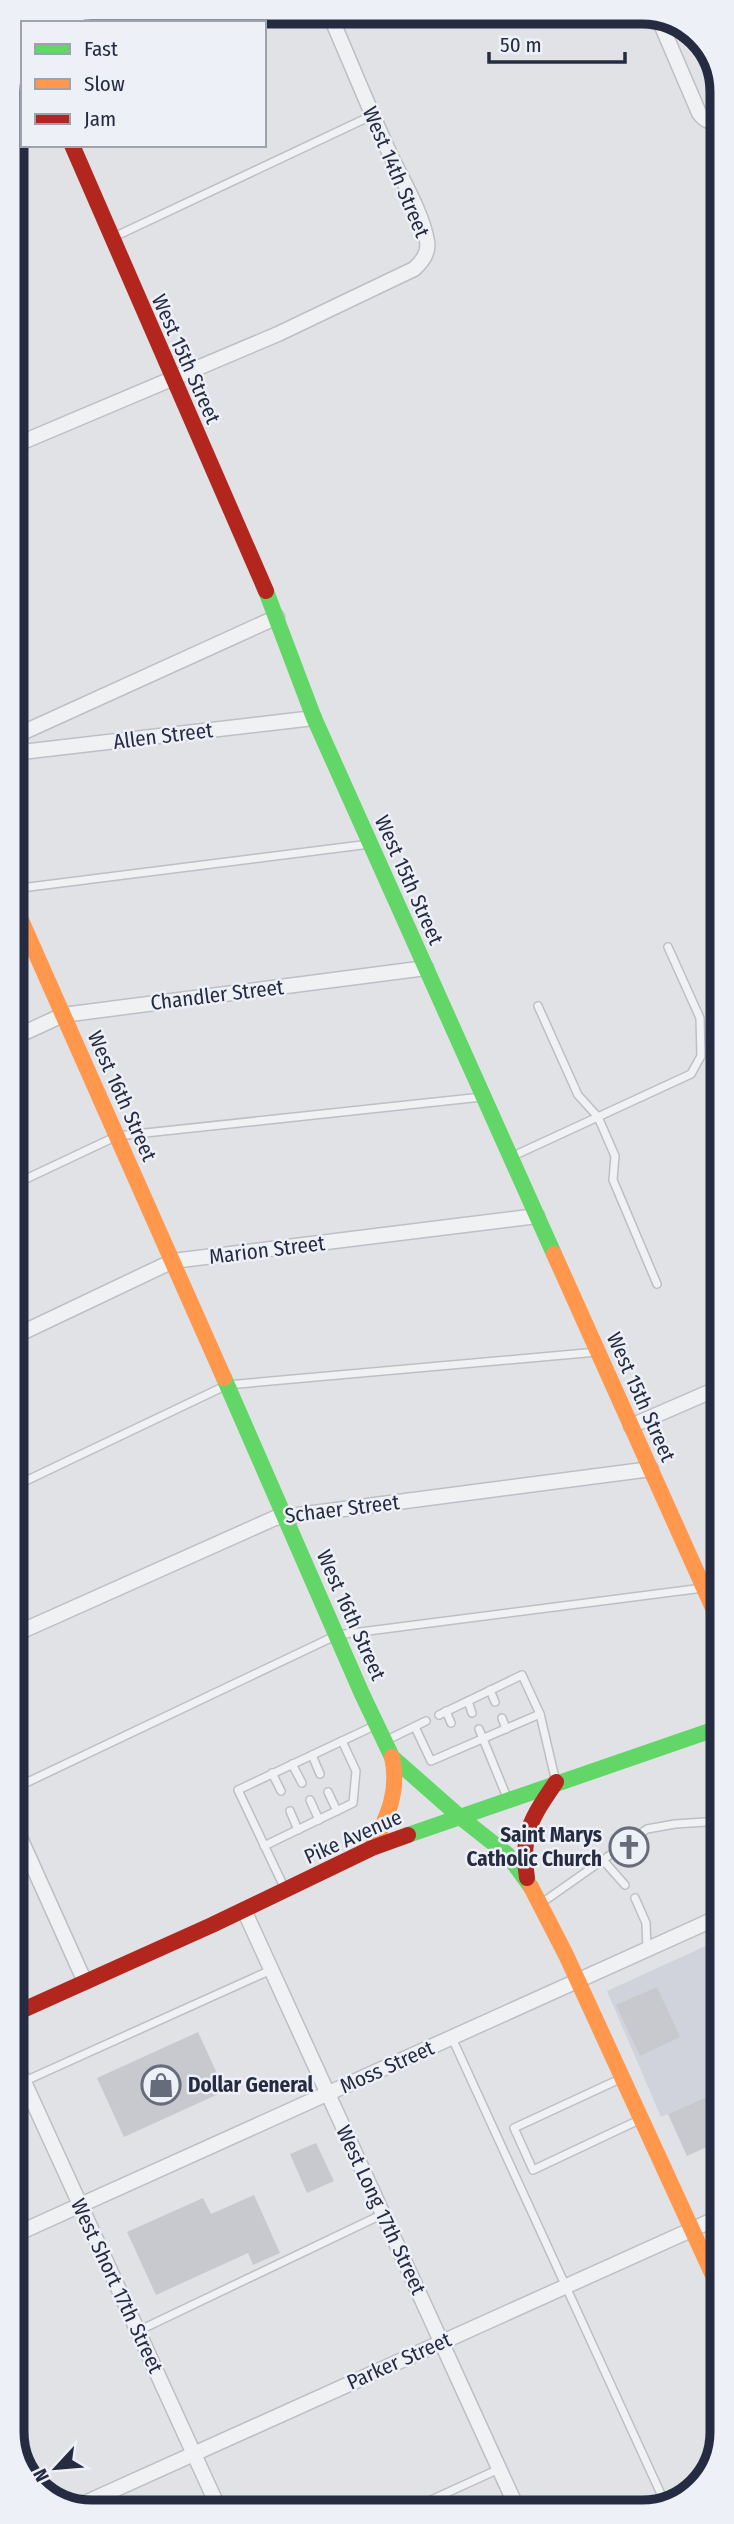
<svg xmlns="http://www.w3.org/2000/svg" width="734" height="2524" viewBox="0 0 734 2524" font-family="'Fira Sans Condensed',sans-serif">
	<style>
		.built { fill: #d1d3dc }
		.building { fill: #c8c9cf }
		.lines { fill: none; stroke-linecap: round; stroke-linejoin: round }
		.lane-casing { stroke: #bebfc4; stroke-width: 10 }
		.street-casing { stroke: #bebfc4; stroke-width: 17 }
		.lane { stroke: #f0f1f3; stroke-width: 7 }
		.street { stroke: #f0f1f3; stroke-width: 14 }
		.fast { stroke: #63d668; stroke-width: 16 }
		.slow { stroke: #ff974d; stroke-width: 16 }
		.jam { stroke: #b3261e; stroke-width: 16 }
		.labels { text-anchor: middle; dominant-baseline: central; stroke-width: 5; stroke-linejoin: round; paint-order: stroke }
		.street-label { font-size: 21px; fill: #252c42; stroke: #eef0f7 }
		.poi-label { font-size: 21px; font-weight: bold; fill: #252c42; stroke: #eef0f7; text-anchor: end }
		.rim { fill: none; stroke: #252c42; stroke-width: 9 }
	</style>
	<rect width="100%" height="100%" fill="#e1e2e6"/>
	<polygon class="built" points="721,1939 722,2090 661,2117 607,1991"/>
	<g class="building">
		<polygon points="657,1987 680,2037 640,2056 616,2005"/>
		<polygon points="198,2032 225,2091 124,2137 97,2078"/>
		<polygon points="722,2090 722,2140 687,2156 668,2114"/>
		<polygon points="316,2143 334,2181 307,2193 290,2154"/>
		<polygon points="254,2195 280,2253 253,2265 248,2253 156,2295 127,2232 203,2198 211,2214"/>
	</g>
	<g class="lines">
		<g class="lane-casing">
			<g id="lane">
				<polyline points="712,123 720,160"/>
				<polyline points="114,237 373,115"/>
				<polyline points="13,889 370,844"/>
				<polyline points="538,1006 578,1095 598,1117 615,1156 613,1180 657,1284"/>
				<polyline points="511,1157 691,1074 701,1056 700,1018 668,947"/>
				<polyline points="13,1185 117,1136 482,1097"/>
				<polyline points="13,1487 227,1385 597,1352"/>
				<polyline points="490,1690 495,1702"/>
				<polyline points="468,1701 472,1713"/>
				<polyline points="446,1711 451,1723"/>
				<polyline points="439,1715 522,1675 540,1714 555,1778"/>
				<polyline points="502,1718 506,1729"/>
				<polyline points="415,1727 431,1761 540,1714"/>
				<polyline points="479,1729 506,1795"/>
				<polyline points="385,1741 426,1721"/>
				<polyline points="312,1755 320,1774"/>
				<polyline points="292,1764 302,1783"/>
				<polyline points="272,1773 281,1791"/>
				<polyline points="13,1789 337,1635 703,1588"/>
				<polyline points="328,1792 337,1811"/>
				<polyline points="310,1800 319,1820"/>
				<polyline points="290,1811 298,1830"/>
				<polyline points="264,1846 353,1803 356,1771 342,1741"/>
				<polyline points="603,1860 625,1885"/>
				<polyline points="284,1887 238,1790 374,1726"/>
				<polyline points="635,1898 646,1923 647,1949"/>
				<polyline points="543,1902 647,1829 675,1824 721,1821"/>
				<polyline points="452,2038 666,2505"/>
				<polyline points="622,2078 514,2128 533,2170 639,2120"/>
				<polyline points="14,2086 271,1970"/>
				<polyline points="138,2331 383,2214"/>
				<polyline points="407,2511 499,2469"/>
			</g>
		</g>
		<g class="street-casing">
			<g id="street">
				<path d="M657,15L699,113C705,121 710,123 720,121"/>
				<path d="M13,446L278,334L414,269C422,262 429,252 427,241C422,212 401,178 389,152C368,106 349,59 329,13"/>
				<polyline points="13,737 277,617"/>
				<polyline points="13,753 314,718"/>
				<polyline points="13,1038 63,1015 426,968"/>
				<polyline points="13,1337 173,1261 537,1216"/>
				<polyline points="631,1426 721,1387"/>
				<polyline points="13,1635 275,1518 651,1469"/>
				<polyline points="13,1822 85,1982"/>
				<polyline points="244,1910 518,2510"/>
				<polyline points="14,2060 220,2511"/>
				<polyline points="14,2235 721,1916"/>
				<polyline points="76,2507 722,2216"/>
			</g>
		</g>
		<use href="#lane" class="lane"/>
		<use href="#street" class="street"/>
		<g class="fast">
			<polyline points="12,124 23,120"/>
			<polyline points="266,591 314,718 554,1254"/>
			<polyline points="224,1378 362,1694 392,1757 460,1817 507,1854 531,1887"/>
			<polyline points="408,1835 721,1727"/>
		</g>
		<g class="slow">
			<polyline points="13,902 224,1378"/>
			<polyline points="554,1254 721,1626"/>
			<path d="M372,1848C387,1817 400,1792 392,1757"/>
			<polyline points="531,1887 566,1955 722,2295"/>
		</g>
		<g class="jam">
			<polyline points="241,23 264,12"/>
			<polyline points="72,145 266,591"/>
			<path d="M527,1878C520,1834 532,1817 556,1782"/>
			<polyline points="14,2014 212,1925 372,1848 408,1835"/>
		</g>
	</g>
	<defs>
		<g id="church-ring" transform="scale(2.0125)"><circle r="9.5" fill="#eef0f7" stroke="#676c7b" stroke-width="1.5"/><path d="M-1.2-6h2.4v3.5h3.3v2.4h-3.3V6h-2.4V-.1h-3.3v-2.4h3.3Z" fill="#676c7b"/></g>
		<g id="shop-ring" transform="scale(2.0125)"><circle r="9.5" fill="#eef0f7" stroke="#676c7b" stroke-width="1.5"/><path d="M-5-2.5h2.3a2.7 3.5 0 0 1 5.4 0H5L5.5 6h-11ZM-1.5-2.5h3a1.5 2.3 0 0 0-3 0Z" fill="#676c7b"/></g>
	</defs>
	<g fill-rule="evenodd">
		<use href="#church-ring" x="629" y="1847"/>
		<use href="#shop-ring" x="161" y="2085"/>
	</g>
	<g class="labels">
		<g class="street-label">
			<text transform="translate(396 172) rotate(67)">West 14th Street</text>
			<text transform="translate(186 359) rotate(66)">West 15th Street</text>
			<text transform="translate(163 736) rotate(-7)">Allen Street</text>
			<text transform="translate(409 880) rotate(66)">West 15th Street</text>
			<text transform="translate(217 995) rotate(-7)">Chandler Street</text>
			<text transform="translate(122 1096) rotate(66)">West 16th Street</text>
			<text transform="translate(267 1250) rotate(-7)">Marion Street</text>
			<text transform="translate(641 1397) rotate(66)">West 15th Street</text>
			<text transform="translate(342 1509) rotate(-7)">Schaer Street</text>
			<text transform="translate(351 1615) rotate(66)">West 16th Street</text>
			<text transform="translate(353 1837) rotate(-24)">Pike Avenue</text>
			<text transform="translate(387 2067) rotate(-24)">Moss Street</text>
			<text transform="translate(381 2210) rotate(65)">West Long 17th Street</text>
			<text transform="translate(117 2286) rotate(65)">West Short 17th Street</text>
			<text transform="translate(399 2361) rotate(-24)">Parker Street</text>
		</g>
		<g class="poi-label">
			<text x="602" y="1835">Saint Marys<tspan x="602" dy="24">Catholic Church</tspan></text>
			<text x="188" y="2085" text-anchor="start">Dollar General</text>
		</g>
	</g>
	<path d="M0 0H734V2524H0ZM92 24H642A68 68 0 0 1 710 92V2432A68 68 0 0 1 642 2500H92A68 68 0 0 1 24 2432V92A68 68 0 0 1 92 24Z" fill="#eef0f7" fill-rule="evenodd"/>
	<path class="rim" d="M92 24H642A68 68 0 0 1 710 92V2432A68 68 0 0 1 642 2500H92A68 68 0 0 1 24 2432V92A68 68 0 0 1 92 24Z"/>
	<rect x="21" y="21" width="245" height="126" fill="#eef0f7" stroke="#9ea2af" stroke-width="2"/>
	<rect x="35" y="44" width="35" height="10" fill="#63d668" stroke="#9ea2af" stroke-width="2"/>
	<text x="84" y="56" font-size="21" fill="#252c42">Fast</text>
	<rect x="35" y="79" width="35" height="10" fill="#ff974d" stroke="#9ea2af" stroke-width="2"/>
	<text x="84" y="91" font-size="21" fill="#252c42">Slow</text>
	<rect x="35" y="114" width="35" height="10" fill="#b3261e" stroke="#9ea2af" stroke-width="2"/>
	<text x="84" y="126" font-size="21" fill="#252c42">Jam</text>
	<g transform="translate(56 2468) rotate(244)" stroke="#eef0f7" stroke-width="5" paint-order="stroke">
	<path d="M0-5L12 26L0 18L-12 26Z" fill="#252c42"/>
	<text y="-10" font-size="19" font-weight="bold" text-anchor="middle" fill="#252c42">N</text>
	</g>
	<path d="M489 52v10h136v-10" fill="none" stroke="#252c42" stroke-width="3.5"/>
	<text x="500" y="52" font-size="21" fill="#252c42" stroke="#eef0f7" stroke-width="5" paint-order="stroke">50 m</text>
</svg>
